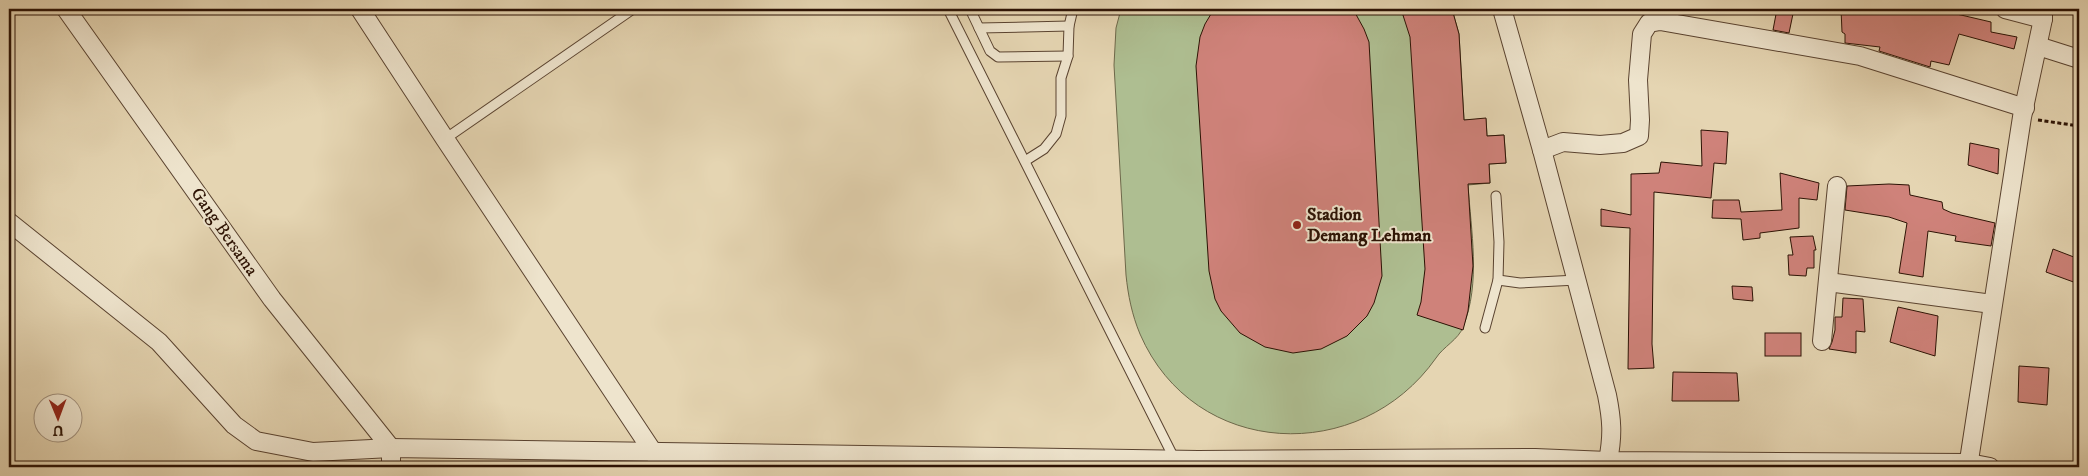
<svg xmlns="http://www.w3.org/2000/svg" width="2088" height="476" viewBox="0 0 2088 476" font-family="'IM FELL DW Pica',serif">
	<style>
		.green { fill: #aebe91; stroke: #6d684a }
		.building { fill: #cf827a; stroke: #2c1204 }
		.lines { fill: none; stroke-linecap: round; stroke-linejoin: round }
		.service-casing { stroke: #5a4330; stroke-width: 11 }
		.minor-casing { stroke: #5a4330; stroke-width: 20 }
		.path { stroke: #2c1204; stroke-width: 3; stroke-dasharray: 4 2.5; stroke-linecap: butt }
		.service { stroke: #eee4cd; stroke-width: 9 }
		.minor { stroke: #eee4cd; stroke-width: 18 }
		.poi-dot { fill: #8f2418; stroke: #eee4cd; stroke-width: 2 }
		.labels { text-anchor: middle; dominant-baseline: central; stroke-width: 4; stroke-linejoin: round; paint-order: stroke }
		.poi-label { font-size: 18px; font-weight: bold; fill: #2c1204; stroke: #eee4cd; text-anchor: start }
		.street-label { font-size: 18px; fill: #2c1204; stroke: #eee4cd }
	</style>
	<rect width="100%" height="100%" fill="#e5d5b2"/>
	<filter id="stains"><feTurbulence type="fractalNoise" baseFrequency=".004" numOctaves="4"/><feColorMatrix values="0 0 0 0 .2 0 0 0 0 .09 0 0 0 0 .02 0 0 0 .5 -.17"/></filter>
	<radialGradient id="worn" r=".72"><stop offset=".6" stop-color="#630" stop-opacity="0"/><stop offset="1" stop-color="#630" stop-opacity=".3"/></radialGradient>
	<path class="green" d="M1121,9H1452L1459,34L1464,120L1486,119L1487,136L1504,135L1506,163L1489,164L1490,183L1468,185C1471,231 1481,283 1463,327C1459,339 1443,347 1436,358C1360,466 1194,459 1140,334C1132,315 1128,295 1126,275L1114,65L1116,28Z"/>
	<g class="building">
		<polygon points="1214,9 1353,9 1364,29 1369,42 1382,276 1374,303 1367,316 1347,336 1321,349 1293,353 1265,347 1240,333 1221,311 1215,299 1209,271 1196,66 1200,37 1205,24"/>
		<polygon points="1401,9 1452,9 1459,34 1464,120 1486,118 1487,136 1504,135 1506,163 1489,164 1490,183 1468,184 1473,266 1468,311 1463,330 1417,315 1421,302 1425,269 1410,37"/>
		<polygon points="1777,9 1794,9 1789,33 1773,30"/>
		<polygon points="1841,9 1932,9 1961,15 1991,22 1991,32 2017,37 2014,49 1959,34 1949,65 1931,61 1930,67 1879,51 1880,47 1845,43 1845,34 1842,32"/>
		<polygon points="1701,130 1728,132 1726,164 1714,163 1711,198 1654,192 1652,344 1654,368 1628,369 1630,228 1601,226 1601,209 1631,215 1631,174 1659,173 1661,162 1702,166"/>
		<polygon points="1970,143 1999,149 1998,174 1968,165"/>
		<polygon points="1780,173 1819,183 1817,200 1799,198 1799,228 1760,233 1760,238 1743,240 1741,219 1712,218 1713,200 1739,200 1741,212 1782,210"/>
		<polygon points="1889,184 1909,185 1910,195 1942,202 1943,209 1952,213 1995,223 1991,246 1955,241 1956,236 1928,231 1923,277 1899,273 1907,223 1889,217 1845,210 1847,186"/>
		<polygon points="1813,236 1816,250 1814,250 1814,268 1807,268 1806,276 1789,275 1788,255 1793,255 1790,237"/>
		<polygon points="2053,249 2079,259 2079,284 2046,272"/>
		<polygon points="1732,286 1752,287 1753,301 1733,299"/>
		<polygon points="1843,298 1863,299 1865,332 1856,331 1856,353 1829,349 1832,342 1835,330 1835,317 1842,317"/>
		<polygon points="1898,307 1938,316 1935,356 1890,342"/>
		<rect x="1765" y="333" width="36" height="23"/>
		<polygon points="2019,366 2049,368 2047,405 2018,402"/>
		<polygon points="1673,372 1737,373 1739,401 1672,401"/>
	</g>
	<g class="lines">
		<g class="service-casing">
			<g id="service">
				<polyline points="948,9 1175,460"/>
				<polyline points="970,9 990,51 998,57 1068,56"/>
				<polyline points="979,28 1069,26"/>
				<polyline points="445,139 633,9"/>
				<polyline points="1025,161 1044,149 1056,134 1061,116 1061,78 1068,56 1069,26 1073,9"/>
				<polyline points="1498,280 1520,283 1577,280"/>
				<polyline points="1485,328 1498,280 1499,242 1496,196"/>
			</g>
		</g>
		<g class="minor-casing">
			<g id="minor">
				<polyline points="66,9 272,299 391,448"/>
				<polyline points="360,9 445,139 663,467"/>
				<path d="M1502,9L1542,150L1607,395C1612,420 1613,435 1608,461"/>
				<polyline points="2005,9 2043,19"/>
				<polyline points="2038,46 2079,59"/>
				<polyline points="1542,150 1563,142 1600,145 1623,143 1639,136 1640,120 1638,80 1642,34 1649,23 1660,21 1860,56 2025,108"/>
				<polyline points="9,222 159,342 234,425 256,441 313,452 391,448 1198,460 1535,458 1608,461 1969,463 1990,467"/>
				<polyline points="1828,282 1992,304"/>
				<polyline points="1822,341 1837,186"/>
				<polyline points="391,467 391,448"/>
				<polyline points="1968,467 2022,117 2043,19 2043,9"/>
			</g>
		</g>
		<polyline class="path" points="2038,120 2079,126"/>
		<use href="#service" class="service"/>
		<use href="#minor" class="minor"/>
	</g>
	<circle class="poi-dot" cx="1297" cy="225" r="5"/>
	<g class="labels">
		<g class="poi-label">
			<text x="1307" y="215">Stadion<tspan x="1307" dy="21">Demang Lehman</tspan></text>
		</g>
		<g class="street-label">
			<text transform="translate(224 232) rotate(55)">Gang Bersama</text>
		</g>
	</g>
	<rect width="2088" height="476" fill="none" stroke="#e5d5b2" stroke-width="30"/>
	<rect x="10" y="10" width="2068" height="456" fill="none" stroke="#2c1204" stroke-width="2.5"/>
	<rect x="15" y="15" width="2058" height="446" fill="none" stroke="#2c1204"/>
	<g transform="translate(58 418) rotate(179)"><circle r="24" fill="#eee4cd" stroke="#a0907d"/>
	<path d="M0-4L9 19L0 12L-9 19Z" fill="#8f2418"/>
	<text y="-8" font-size="14" font-weight="bold" text-anchor="middle" fill="#2c1204">U</text>
	</g>
	<rect width="100%" height="100%" filter="url(#stains)"/>
	<rect width="100%" height="100%" fill="url(#worn)"/>
</svg>
